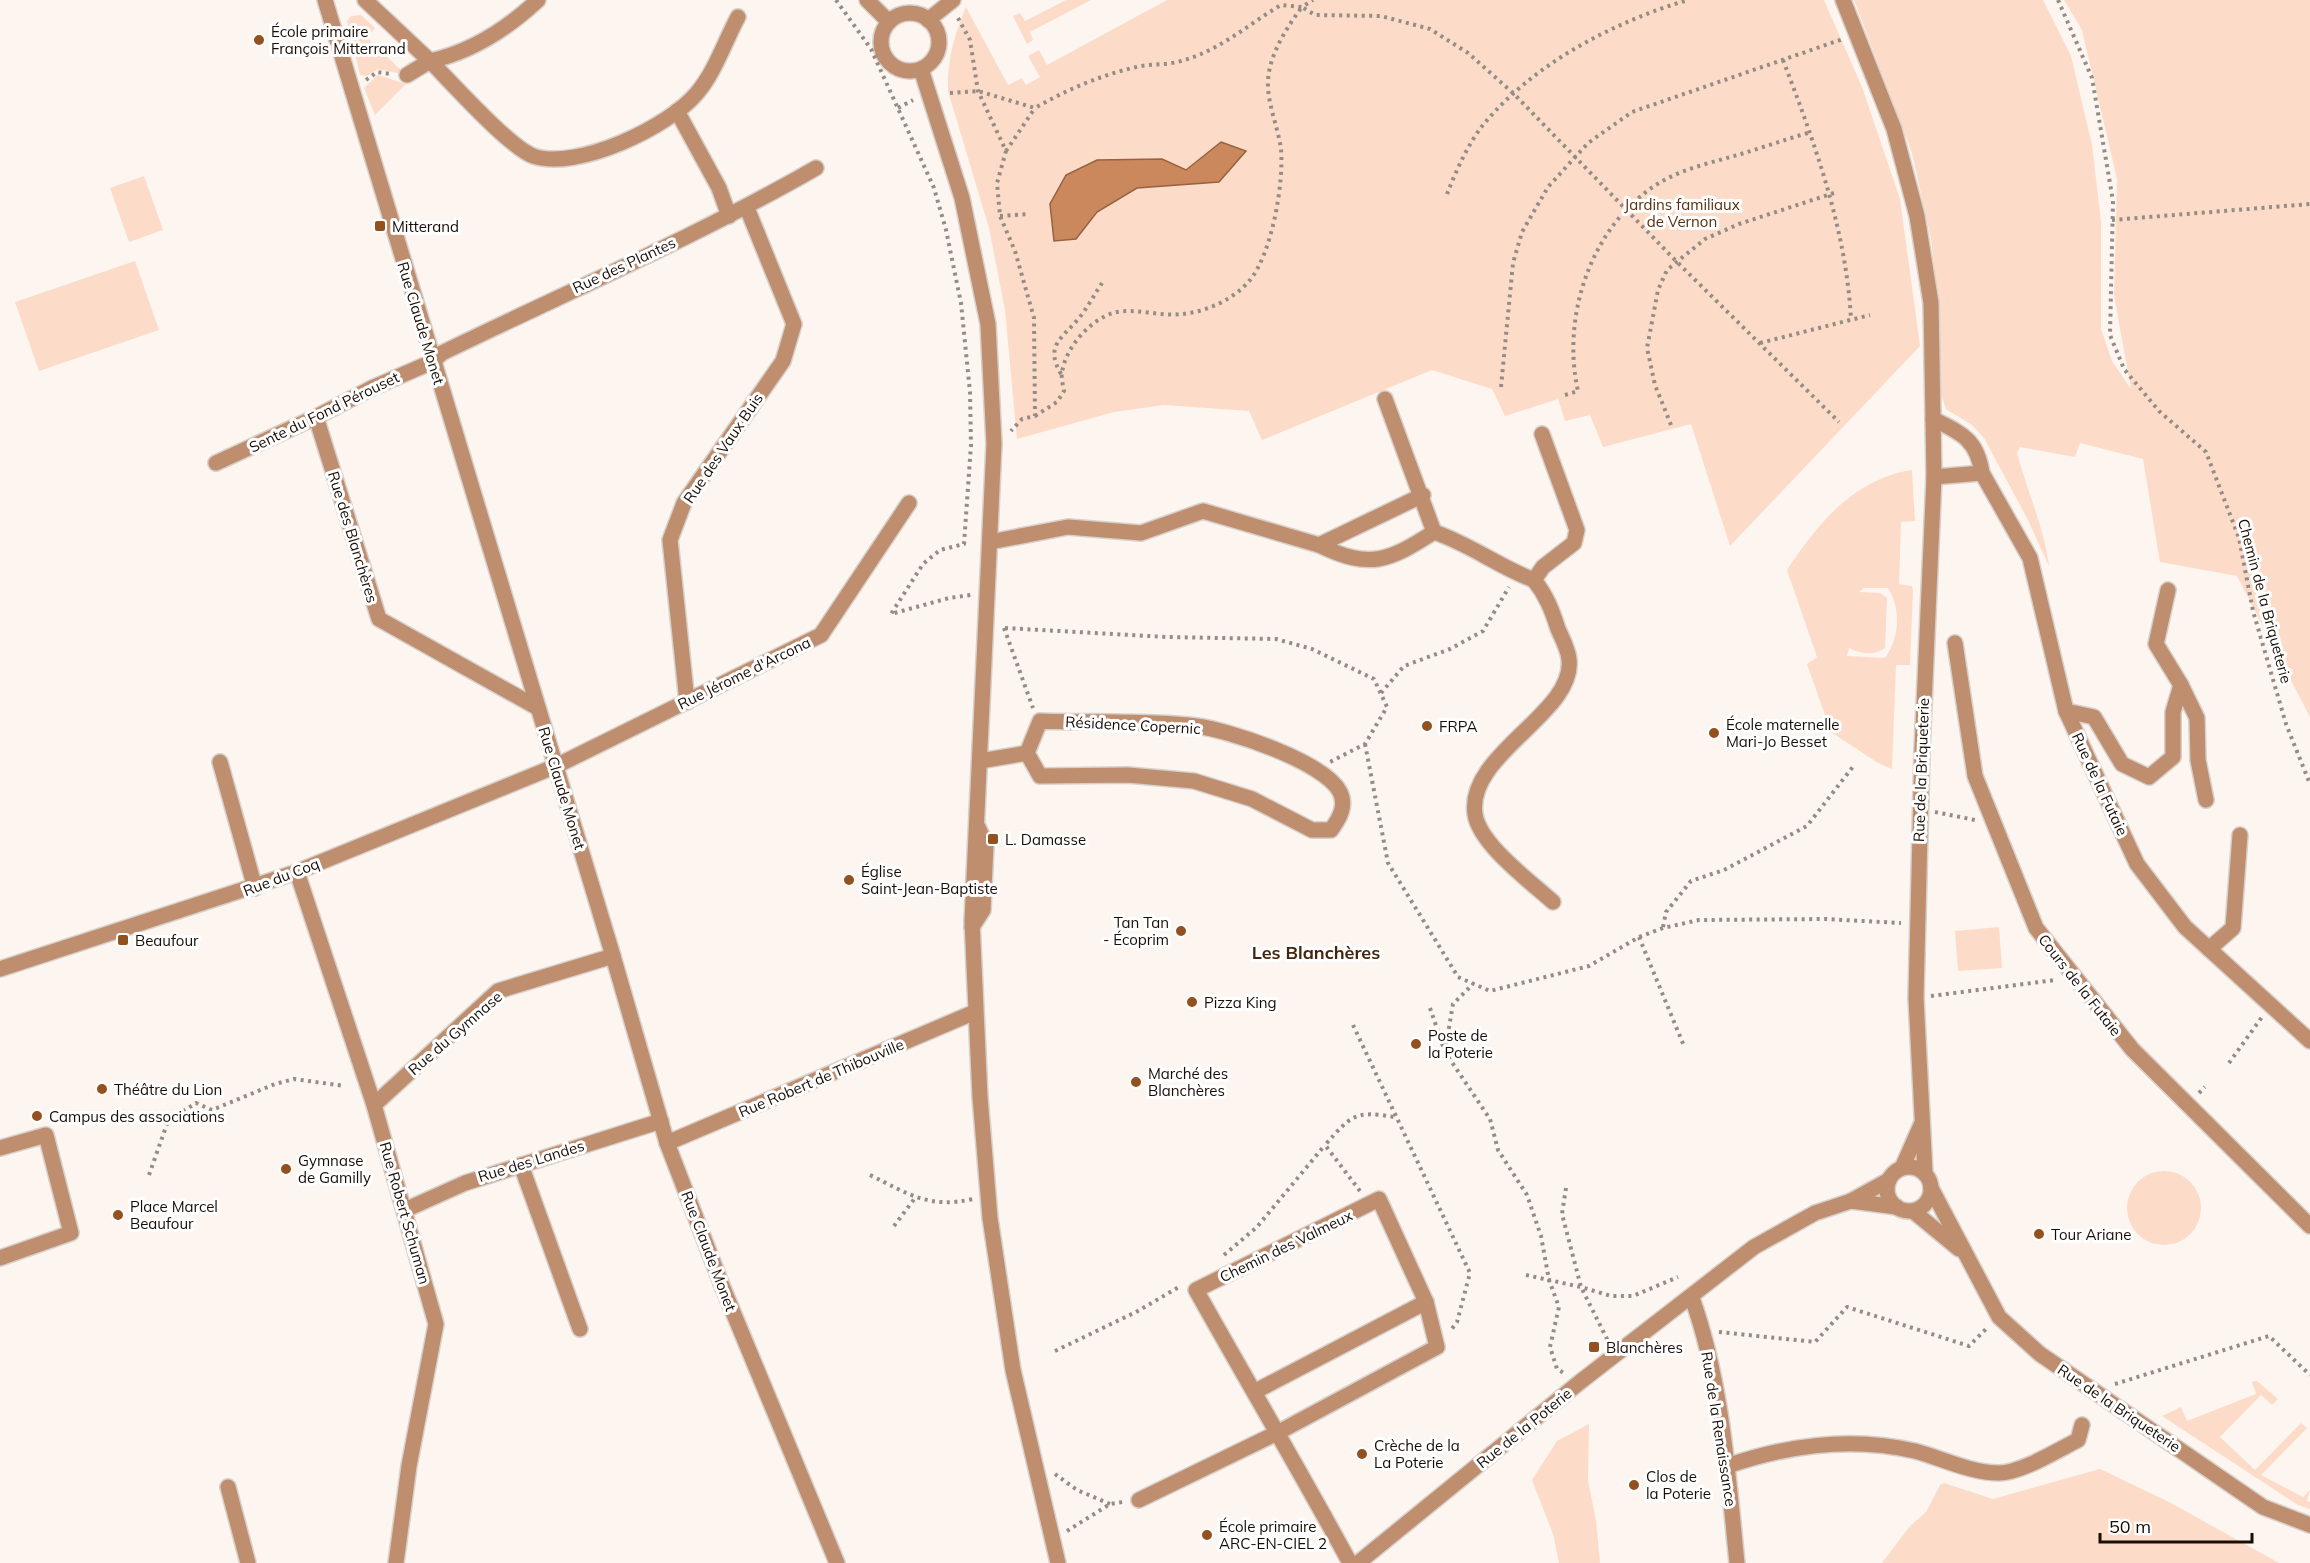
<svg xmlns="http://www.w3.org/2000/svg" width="2310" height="1563" viewBox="0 0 2310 1563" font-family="Mulish,sans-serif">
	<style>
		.green { fill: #fcdcc8; fill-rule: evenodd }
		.water { fill: #ca885c; stroke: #956342; stroke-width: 1.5 }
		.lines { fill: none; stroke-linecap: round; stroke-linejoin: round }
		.minor-casing { stroke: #d8d0cb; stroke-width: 18 }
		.path { stroke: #958c86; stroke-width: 4; stroke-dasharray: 3 4.5; stroke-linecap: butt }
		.minor { stroke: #be8e6f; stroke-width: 15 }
		.poi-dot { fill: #92511e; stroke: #fff; stroke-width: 2 }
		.labels { text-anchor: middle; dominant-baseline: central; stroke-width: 6; stroke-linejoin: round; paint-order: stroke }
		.poi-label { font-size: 15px; fill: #190e07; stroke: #fff; text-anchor: start }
		.park-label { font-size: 15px; fill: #5b2f0d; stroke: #fff }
		.street-label { font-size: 15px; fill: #190e07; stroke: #fff }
		.quarter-label { font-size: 18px; font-weight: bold; fill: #44240c; stroke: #fff }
	</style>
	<rect width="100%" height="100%" fill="#fcf5f0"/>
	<g class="green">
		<polygon points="1066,0 1091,0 1030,32 1033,40 1027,44 1013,16 1020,13 1025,21"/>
		<path d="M1167,0H1824L1862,87L1900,199L1920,346L1730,546L1691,424L1603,447L1590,415L1565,421L1558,399L1505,416L1492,389L1432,370L1262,440L1249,411L1164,405L1114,412L1017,439L1005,310L989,228L948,91C947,61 954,35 966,7L1008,85L1022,78L1026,85L1040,77L1028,56L1039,50L1047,65Z"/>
		<path d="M1854,0H2043L2071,56L2092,145L2101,222V329L2112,361L2131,389L2114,295L2117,179L2082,30L2064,0H2310V717L2237,576L2160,562L2143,459L2080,443L2075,457L2020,447L2017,453C2027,491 2044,527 2049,566L2027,518L1984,438L1972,425L1946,409L1941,394L1938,300L1931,239L1912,153Z"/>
		<polygon points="361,15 375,28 367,38 401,70 410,61 412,66 402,74 378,69 366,76 360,75 347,21 351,16"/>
		<polygon points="378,75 406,84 375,115 364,88"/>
		<polygon points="144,176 163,230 129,242 110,188"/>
		<polygon points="135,261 159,330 39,371 15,302"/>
		<path d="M1912,470L1915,521L1901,522L1899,584L1912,586L1913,590L1910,665H1896L1892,769L1878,763L1831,732L1807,664L1817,657L1787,570C1818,523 1854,479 1912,470ZM1864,588H1888C1901,608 1900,638 1885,658L1847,656L1849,648C1861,654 1874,656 1885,648L1887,598L1880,593L1859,592Z"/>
		<polygon points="1999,927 2002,968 1958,971 1955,931"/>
		<circle cx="2164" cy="1208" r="37"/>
		<polygon points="2257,1381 2278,1399 2272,1405 2261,1395 2220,1437 2255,1470 2301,1423 2307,1428 2261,1475 2303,1497 2310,1490 2307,1501 2310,1502 2310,1509 2298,1505 2162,1416 2181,1407 2187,1421 2256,1394 2252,1382"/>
		<polygon points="1589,1424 1588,1481 1596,1520 1600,1563 1559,1563 1553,1534 1532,1480 1557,1441"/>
		<polygon points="2100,1469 2169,1502 2279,1563 1882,1563 1910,1526 1926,1512 1940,1485 1944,1483 1993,1499"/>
	</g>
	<polygon class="water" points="1221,142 1246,151 1219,182 1137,188 1097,212 1076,239 1054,241 1050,204 1066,175 1097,160 1162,159 1186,170"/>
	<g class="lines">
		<g class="minor-casing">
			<g id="minor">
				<polyline points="325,0 613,956 667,1143 721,1283 837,1563"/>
				<path d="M365,0L430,61C471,52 507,29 538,0"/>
				<polyline points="867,0 889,22"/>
				<polyline points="1843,0 1894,129 1917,216 1931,303 1934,477 1922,750 1916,998 1925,1173"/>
				<circle cx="910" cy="42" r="29"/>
				<polyline points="928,20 953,0"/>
				<polyline points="921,69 962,198 988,324 994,444 972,921 980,1097 990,1218 1013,1370 1058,1563"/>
				<path d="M407,75L430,61C451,82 508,146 533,156C577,171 669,127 697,93C715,72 725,41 738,17"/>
				<polyline points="677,111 719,188 729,216"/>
				<path d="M1385,399L1434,532C1389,561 1370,570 1319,545L1423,495"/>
				<polyline points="316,417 379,619 538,708"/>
				<path d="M1933,419C1961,433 1977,439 1982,473L2030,558L2066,711L2137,864L2185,927L2310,1041"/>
				<path d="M216,463L316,417L372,388L432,362L442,353C567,292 696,237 816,168"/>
				<polyline points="1934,477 1982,473"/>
				<path d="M1434,532C1470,544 1499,567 1534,580L1543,567L1574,543L1577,530L1542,434"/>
				<polyline points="990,542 1068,527 1141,533 1203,511 1319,545"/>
				<path d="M1534,580C1546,595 1552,610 1558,629C1562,638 1568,649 1569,659C1576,713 1466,754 1475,814C1479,844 1531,882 1553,902"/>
				<polyline points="1955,643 1975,776 2036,928 2132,1049 2310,1226"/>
				<polyline points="2181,685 2197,718 2198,760 2206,800"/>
				<polyline points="687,702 670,540 684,503 783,361 794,324 747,208"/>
				<polyline points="2066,711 2094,717 2122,764 2149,777 2173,757 2173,712 2181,685 2156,644 2168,590"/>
				<path d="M1040,721C1089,723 1148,720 1196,726C1229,730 1325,762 1340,792C1347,806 1339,819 1331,830H1312L1252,799L1194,781L1128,775L1040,776L1027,753Z"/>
				<polyline points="980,761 1027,753"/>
				<polyline points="220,762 255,888"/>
				<polyline points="297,872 374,1105 436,1324 409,1466 396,1563"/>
				<polyline points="972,927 983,910 986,845 978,827"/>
				<polyline points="2209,949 2233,928 2240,835"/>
				<polyline points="0,969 294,873 556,766 821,635 909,503"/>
				<polyline points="374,1105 498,991 613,956"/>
				<polyline points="667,1143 975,1012"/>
				<polyline points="0,1148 46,1135 71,1233 0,1258"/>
				<polyline points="521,1165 580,1329"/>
				<circle cx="1909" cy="1189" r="22"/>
				<polyline points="1902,1168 1921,1125"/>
				<polyline points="1931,1188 1999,1317 2040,1354 2263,1507 2310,1525"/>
				<polyline points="1851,1201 1897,1207"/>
				<polyline points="405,1210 465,1183 661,1121"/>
				<polyline points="1913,1211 1959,1249"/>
				<path d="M1692,1298C1722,1382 1728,1475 1737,1563"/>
				<polyline points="1254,1392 1426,1302"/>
				<path d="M1727,1466C1788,1445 1851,1436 1915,1451C1941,1458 1971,1473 1999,1473C2021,1473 2058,1450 2078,1440L2082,1425"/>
				<polyline points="228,1487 248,1563"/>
				<path d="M1139,1500L1277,1433L1437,1347L1426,1302L1379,1199L1196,1290C1247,1381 1300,1471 1350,1563"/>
				<polyline points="1358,1563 1580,1382 1754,1247 1815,1213 1851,1201 1889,1180"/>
			</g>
		</g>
		<g class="path">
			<polyline points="836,0 871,49 934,188 946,230 961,303 970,392 971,445 964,544 940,550 923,564 891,614 949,598 971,595"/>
			<polyline points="2058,0 2092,78 2113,201 2110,335 2124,369 2159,411 2206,452 2239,538 2253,611 2286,724 2310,784"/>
			<polyline points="958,18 970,40 978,91 1006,151 997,183 1000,216 1015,251 1034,318 1035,416 1022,419 1011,431"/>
			<path d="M1783,60C1815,144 1846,229 1851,319"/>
			<polyline points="366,80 377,72 391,74"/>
			<path d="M950,93L978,91L1035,108C1068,89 1103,74 1141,66C1153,64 1165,65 1177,62C1217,53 1247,25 1281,5L1302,7L1313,0"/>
			<polyline points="898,108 913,100"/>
			<polyline points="1006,151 1035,108"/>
			<path d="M1447,194C1456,171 1468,144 1483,125C1533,64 1613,22 1688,0"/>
			<polyline points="1000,216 1030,214"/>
			<polyline points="2112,220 2310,204"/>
			<polyline points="1760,343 1870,315"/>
			<path d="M1061,374C1044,345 1063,338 1079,318C1088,307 1094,295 1102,283"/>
			<polyline points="1501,387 1513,263 1522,232 1548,187 1588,143 1632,112 1843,39"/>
			<path d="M1565,395L1578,391C1561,316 1591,225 1659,183C1684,168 1714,162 1741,154C1764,147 1787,139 1811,132"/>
			<path d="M1035,416L1057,402L1064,391C1063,385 1061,378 1062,373C1065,348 1090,320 1113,313C1135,307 1160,317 1182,314C1206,312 1235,299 1250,280C1272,253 1284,183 1281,149C1278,127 1267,103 1268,81C1269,55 1287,27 1302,7L1315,15L1381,16L1430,29L1468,53L1514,94L1676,261L1839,422"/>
			<polyline points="1671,425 1655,385 1647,348 1658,290 1667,270 1705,239 1739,224 1834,193"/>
			<polyline points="1004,628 1033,708"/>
			<polyline points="1005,628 1166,637 1276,639 1312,649 1374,679 1387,707 1365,744 1330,762"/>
			<polyline points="1381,693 1404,666 1450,649 1483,631 1509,587"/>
			<polyline points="1365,744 1388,863 1458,977 1490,991 1589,966 1639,937 1663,928 1699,920 1825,919 1901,923"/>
			<polyline points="1935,812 1975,820"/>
			<polyline points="1663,927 1666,912 1691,881 1724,870 1807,826 1855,764"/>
			<polyline points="1639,937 1684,1046"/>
			<polyline points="1931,996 2055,980"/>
			<polyline points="1430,1008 1445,1052 1490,1119 1498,1150 1527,1195 1541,1236 1549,1280 1559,1307 1550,1347 1557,1369 1564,1373"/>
			<polyline points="1353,1025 1470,1273 1457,1322 1451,1330"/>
			<polyline points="1445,1051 1453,1004 1473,984"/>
			<polyline points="2229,1063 2262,1017"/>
			<polyline points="2199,1093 2205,1087"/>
			<polyline points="149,1175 168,1121 196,1103 212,1110 275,1084 294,1079 345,1086"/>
			<path d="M870,1175C909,1194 928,1209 973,1199"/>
			<polyline points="1566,1188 1562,1214 1581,1287 1608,1341"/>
			<path d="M1360,1191L1325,1145C1351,1116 1354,1110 1394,1117"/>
			<polyline points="894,1226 915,1198"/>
			<polyline points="1224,1255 1257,1227 1325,1145"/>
			<polyline points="1526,1275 1581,1287 1611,1296 1633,1296 1678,1277"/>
			<polyline points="1719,1332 1815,1342 1847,1307 1969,1346 1988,1327"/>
			<polyline points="1055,1351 1136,1312 1179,1287"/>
			<polyline points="2115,1384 2269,1336 2310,1375"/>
			<polyline points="1055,1474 1077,1490 1110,1504"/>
			<polyline points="1067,1531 1110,1504 1123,1502"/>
		</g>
		<use href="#minor" class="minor"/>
	</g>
	<g class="poi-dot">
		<circle cx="259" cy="40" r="6"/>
		<rect x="374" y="220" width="12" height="12" rx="3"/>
		<circle cx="1427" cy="726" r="6"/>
		<circle cx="1714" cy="733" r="6"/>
		<rect x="987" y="833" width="12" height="12" rx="3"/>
		<circle cx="849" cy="880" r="6"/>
		<circle cx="1181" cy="931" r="6"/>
		<rect x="117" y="934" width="12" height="12" rx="3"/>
		<circle cx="1192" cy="1002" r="6"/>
		<circle cx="1416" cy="1044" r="6"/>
		<circle cx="1136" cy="1082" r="6"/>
		<circle cx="102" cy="1089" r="6"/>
		<circle cx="37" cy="1116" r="6"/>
		<circle cx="286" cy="1169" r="6"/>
		<circle cx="118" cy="1215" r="6"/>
		<circle cx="2039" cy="1234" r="6"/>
		<rect x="1588" y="1341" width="12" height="12" rx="3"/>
		<circle cx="1362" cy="1454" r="6"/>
		<circle cx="1634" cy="1485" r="6"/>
		<circle cx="1207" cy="1535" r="6"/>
	</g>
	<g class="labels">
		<g class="poi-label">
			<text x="271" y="31">École primaire<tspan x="271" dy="17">François Mitterrand</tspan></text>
			<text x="392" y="226">Mitterand</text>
			<text x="1726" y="724">École maternelle<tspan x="1726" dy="17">Mari-Jo Besset</tspan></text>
			<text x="1439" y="726">FRPA</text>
			<text x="1005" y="839">L. Damasse</text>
			<text x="861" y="871">Église<tspan x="861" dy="17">Saint-Jean-Baptiste</tspan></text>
			<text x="1169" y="922" text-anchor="end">Tan Tan<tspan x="1169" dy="17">- Écoprim</tspan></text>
			<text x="135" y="940">Beaufour</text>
			<text x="1204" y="1002">Pizza King</text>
			<text x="1428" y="1035">Poste de<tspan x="1428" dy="17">la Poterie</tspan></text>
			<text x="1148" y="1073">Marché des<tspan x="1148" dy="17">Blanchères</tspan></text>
			<text x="114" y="1089">Théâtre du Lion</text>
			<text x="49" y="1116">Campus des associations</text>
			<text x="298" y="1160">Gymnase<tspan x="298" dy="17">de Gamilly</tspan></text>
			<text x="130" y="1206">Place Marcel<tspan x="130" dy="17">Beaufour</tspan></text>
			<text x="2051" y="1234">Tour Ariane</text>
			<text x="1606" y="1347">Blanchères</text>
			<text x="1374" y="1445">Crèche de la<tspan x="1374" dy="17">La Poterie</tspan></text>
			<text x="1646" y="1476">Clos de<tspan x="1646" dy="17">la Poterie</tspan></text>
			<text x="1219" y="1526">École primaire<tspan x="1219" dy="17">ARC-EN-CIEL 2</tspan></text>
		</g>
		<g class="park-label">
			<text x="1682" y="204">Jardins familiaux<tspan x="1682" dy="17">de Vernon</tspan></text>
		</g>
		<g class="street-label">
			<text transform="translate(624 265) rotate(-25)">Rue des Plantes</text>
			<text transform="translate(421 323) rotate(73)">Rue Claude Monet</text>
			<text transform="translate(324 412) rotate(-26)">Sente du Fond Pérouset</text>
			<text transform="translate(723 448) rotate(-56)">Rue des Vaux Buis</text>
			<text transform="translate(353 537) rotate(73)">Rue des Blanchères</text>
			<text transform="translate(2265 601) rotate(75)">Chemin de la Briqueterie</text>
			<text transform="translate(744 673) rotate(-26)">Rue Jérome d'Arcona</text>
			<text transform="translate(1133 725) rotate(3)">Résidence Copernic</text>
			<text transform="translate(1921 770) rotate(-88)">Rue de la Briqueterie</text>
			<text transform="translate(2100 784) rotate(65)">Rue de la Futaie</text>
			<text transform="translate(562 788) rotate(73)">Rue Claude Monet</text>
			<text transform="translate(281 877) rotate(-21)">Rue du Coq</text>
			<text transform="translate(2080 985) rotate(52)">Cours de la Futaie</text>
			<text transform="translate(455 1033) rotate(-41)">Rue du Gymnase</text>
			<text transform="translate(821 1078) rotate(-23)">Rue Robert de Thibouville</text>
			<text transform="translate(531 1161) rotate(-17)">Rue des Landes</text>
			<text transform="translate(405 1213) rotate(74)">Rue Robert Schuman</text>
			<text transform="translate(1286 1246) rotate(-26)">Chemin des Valmeux</text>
			<text transform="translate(709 1251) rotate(69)">Rue Claude Monet</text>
			<text transform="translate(2119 1408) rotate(34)">Rue de la Briqueterie</text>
			<text transform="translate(1524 1428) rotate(-39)">Rue de la Poterie</text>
			<text transform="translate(1719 1429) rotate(81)">Rue de la Renaissance</text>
		</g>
		<g class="quarter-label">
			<text x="1316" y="952">Les Blanchères</text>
		</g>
	</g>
	<path d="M2100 1533v9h152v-9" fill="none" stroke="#190e07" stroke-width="3"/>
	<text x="2109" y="1533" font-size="18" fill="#190e07" stroke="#ffffff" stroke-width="4.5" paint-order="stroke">50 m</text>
</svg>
